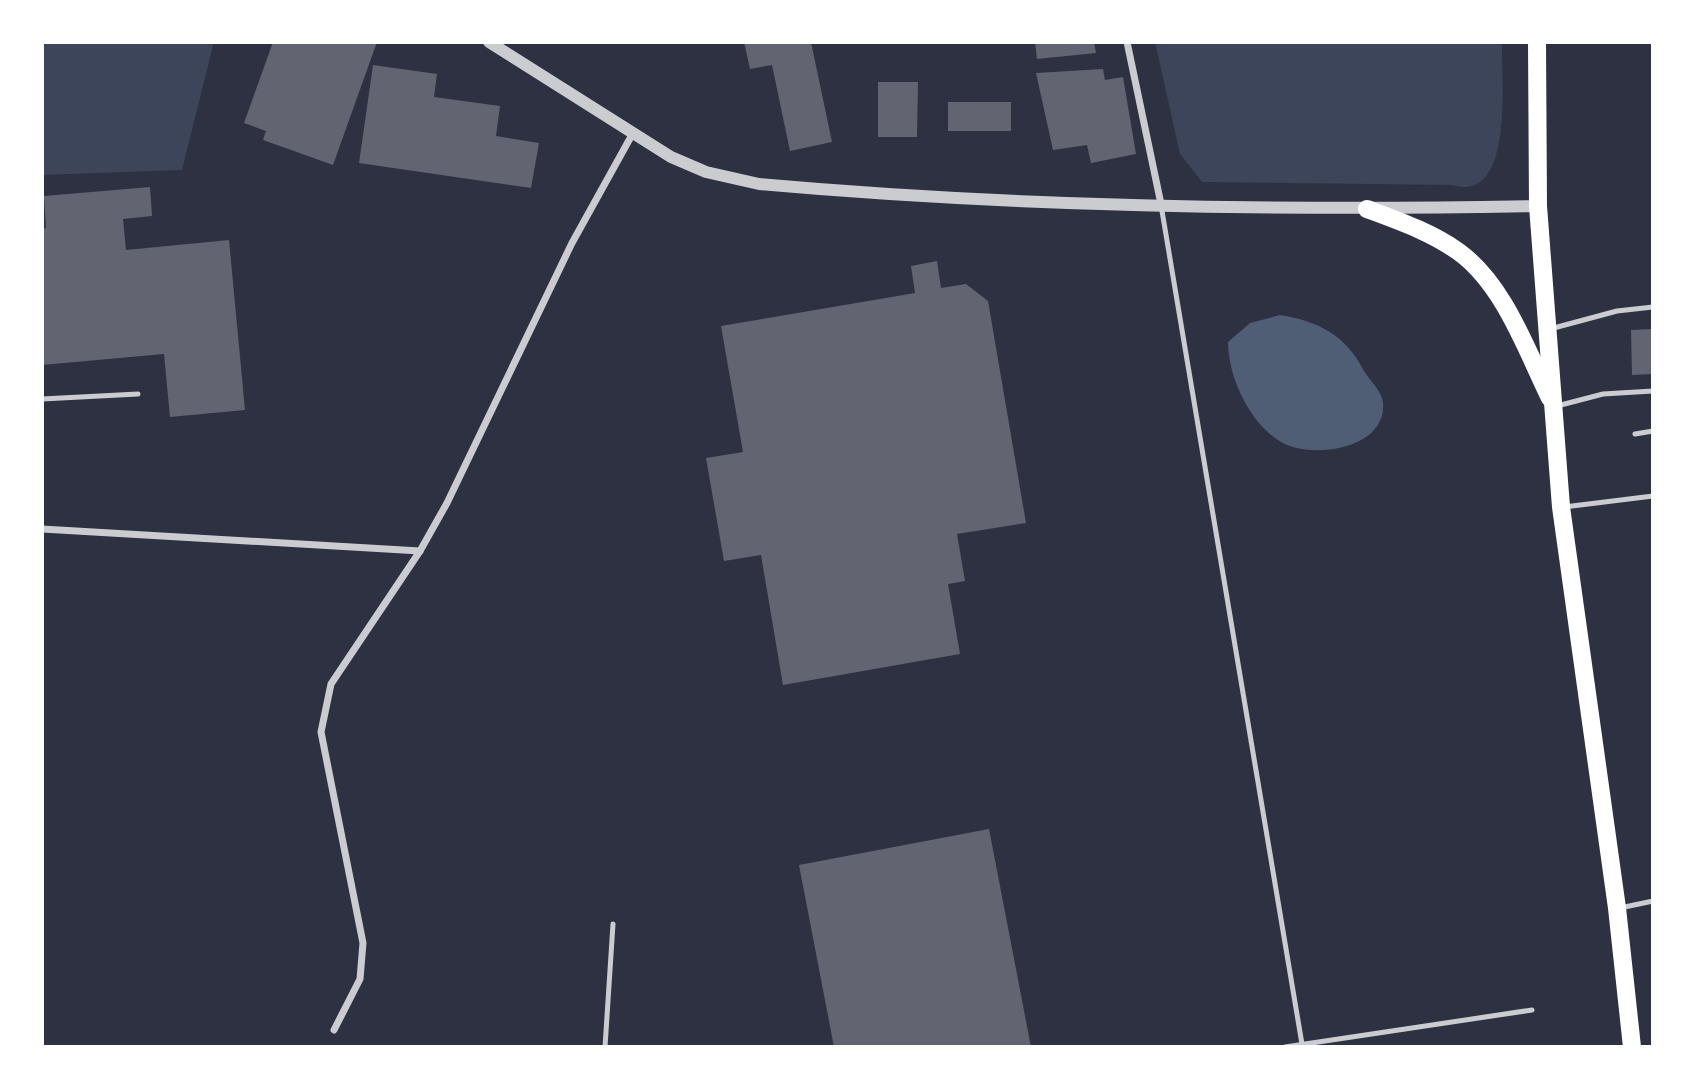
<svg xmlns="http://www.w3.org/2000/svg" width="1695" height="1089" viewBox="0 0 1695 1089" font-family="'Zilla Slab',serif">
	<style>
		.green { fill: #3c4559 }
		.water { fill: #4f5d75 }
		.building { fill: #626471 }
		.lines { fill: none; stroke-linecap: round; stroke-linejoin: round }
		.service { stroke: #caccd0; stroke-width: 5 }
		.minor { stroke: #caccd0; stroke-width: 7 }
		.tertiary { stroke: #caccd0; stroke-width: 12 }
		.primary { stroke: #fff; stroke-width: 18 }
	</style>
	<rect width="100%" height="100%" fill="#2d3142"/>
	<g class="green">
		<polygon points="42,42 214,42 182,170 42,175"/>
		<path d="M1155,42H1502C1501,79 1515,204 1452,185L1202,182L1180,154Z"/>
	</g>
	<path class="water" d="M1280,315C1318,321 1346,335 1364,371C1370,381 1382,391 1383,403C1387,449 1312,460 1281,442C1250,424 1228,377 1228,342L1250,323Z"/>
	<g class="building">
		<polygon points="273,42 377,42 333,165 263,140 266,131 244,123"/>
		<polygon points="744,42 811,42 832,142 790,151 772,65 750,69"/>
		<polygon points="1035,42 1094,42 1096,53 1037,59"/>
		<polygon points="373,65 437,74 434,97 500,106 496,136 539,143 531,188 359,163"/>
		<polygon points="1103,69 1105,80 1123,77 1136,154 1091,163 1087,145 1053,150 1036,73"/>
		<polygon points="878,82 918,82 917,137 878,137"/>
		<rect x="948" y="102" width="63" height="29"/>
		<polygon points="150,187 152,216 123,219 126,250 229,240 245,410 170,417 164,354 42,365 42,229 46,228 44,196"/>
		<polygon points="937,261 941,288 966,284 988,301 1026,523 957,534 965,581 948,584 960,654 783,685 761,555 724,561 706,458 743,452 721,326 915,293 911,266"/>
		<polygon points="1653,329 1653,374 1632,375 1631,330"/>
		<polygon points="989,829 1031,1047 834,1047 799,865"/>
	</g>
	<g class="lines">
		<g class="service">
			<polyline points="1161,205 1302,1044"/>
			<polyline points="1550,329 1617,311 1653,307"/>
			<polyline points="42,399 138,394"/>
			<polyline points="1557,406 1603,394 1653,391"/>
			<polyline points="1635,434 1653,431"/>
			<polyline points="1564,507 1653,496"/>
			<polyline points="1620,908 1653,901"/>
			<polyline points="605,1047 613,924"/>
			<polyline points="1285,1047 1532,1010"/>
		</g>
		<g class="minor">
			<polyline points="1127,42 1161,204"/>
			<polyline points="42,529 420,551"/>
			<polyline points="334,1030 360,979 363,943 321,732 331,684 420,551 447,503 572,243 633,133"/>
		</g>
		<path class="tertiary" d="M489,42L671,157L706,172L759,184C1015,207 1281,211 1538,206"/>
		<g class="primary">
			<polyline points="1537,42 1538,206 1561,507 1617,908 1632,1047"/>
			<path d="M1367,209C1399,221 1431,232 1459,252C1504,285 1526,349 1550,398"/>
		</g>
	</g>
	<rect width="1695" height="1089" fill="none" stroke="#ffffff" stroke-width="88"/>
</svg>
